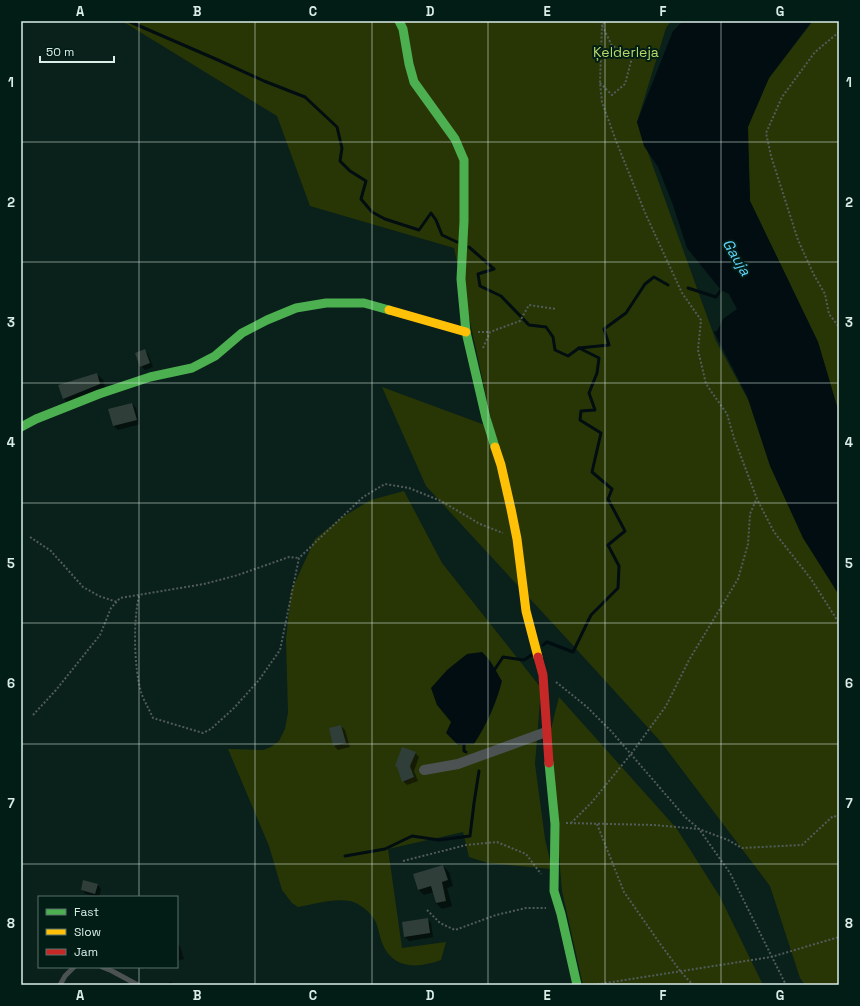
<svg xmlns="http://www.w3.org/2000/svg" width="860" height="1006" viewBox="0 0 860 1006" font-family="'Space Grotesk',sans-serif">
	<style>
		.green { fill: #283606 }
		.water { fill: #020d11 }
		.shadow { fill: #0007 }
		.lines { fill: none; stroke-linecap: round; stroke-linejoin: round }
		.stream { stroke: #020d11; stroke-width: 3 }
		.building { fill: #2f3e38 }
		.path { stroke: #525c5b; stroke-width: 2; stroke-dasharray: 2 2; stroke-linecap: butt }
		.lane { stroke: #4b5251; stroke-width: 5 }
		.street { stroke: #4b5251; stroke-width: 10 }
		.fast { stroke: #4caf50; stroke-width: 9 }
		.slow { stroke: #ffc107; stroke-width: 9 }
		.jam { stroke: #c62828; stroke-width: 9 }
		.grid { fill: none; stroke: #daede7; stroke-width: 1; stroke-opacity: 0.55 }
		.labels { text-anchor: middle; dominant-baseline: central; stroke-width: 4; stroke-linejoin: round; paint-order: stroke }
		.park-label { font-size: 14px; fill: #b8d866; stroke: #021d16 }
		.water-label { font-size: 15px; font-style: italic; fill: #63d2fb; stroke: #021d16 }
		.neatline { fill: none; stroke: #daede7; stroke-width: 1.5 }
		.grid-label { font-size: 13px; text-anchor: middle; font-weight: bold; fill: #daede7 }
	</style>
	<rect width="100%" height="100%" fill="#0a201a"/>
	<g class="green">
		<polygon points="122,21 671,21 666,28 637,122 716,341 839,565 839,985 805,985 800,978 770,886 661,742 569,641 426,486 382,387 493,428 454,248 310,206 277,116"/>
		<polygon points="813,21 839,21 839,413 818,342 750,201 747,127 769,78"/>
		<path d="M404,491L442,563L541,688L535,764L545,839L552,869L488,863L469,857L463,832L388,849L402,948L446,942L441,960C419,968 394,970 383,945C379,937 379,926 374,919C369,911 359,903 350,901C333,898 315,904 298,907L292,903L282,890L269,846L228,749L263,750L271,747L279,741L285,729L288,713L286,639L291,591L315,539L341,518L371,500Z"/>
		<polygon points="559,697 677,829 720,897 763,985 583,985 562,891 549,737"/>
	</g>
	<g class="water">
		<polygon points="683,21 812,21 769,78 748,127 750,201 818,342 839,413 839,595 803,538 770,466 747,396 714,332 717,331 723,319 737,309 729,294 721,290 687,248 673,205 658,167 644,146 637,122 673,31"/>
		<path d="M482,652C492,661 495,670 502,681C496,704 487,724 474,744L458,745L446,733L451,722L437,705L431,688L447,670L467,654Z"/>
	</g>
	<g class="shadow">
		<polygon points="144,350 148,354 153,367 145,370 141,366"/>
		<polygon points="97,374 103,380 106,390 70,405 63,398"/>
		<polygon points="132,404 136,408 140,424 118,430 114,426 109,410"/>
		<polygon points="341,726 345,730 350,747 338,750 334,746 330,729"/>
		<polygon points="415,753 419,757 414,771 418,781 407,785 403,781"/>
		<polygon points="443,866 449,872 453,886 447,888 452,906 442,909 436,903 434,892 424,895 418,889"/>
		<polygon points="97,884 101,889 99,897 86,894 82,890"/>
		<polygon points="427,919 431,923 433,937 409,941 405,937"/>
		<polygon points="177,943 180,946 184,959 177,961"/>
		<polygon points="143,967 155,967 145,969"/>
		<polygon points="171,982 174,985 163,985"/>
	</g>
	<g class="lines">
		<g class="stream">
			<polyline points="128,21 218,60 264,81 305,97 337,127 342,148 340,161 350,171 366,181 361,199 372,212 385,219 419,230 431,213 436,220 442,235 457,242"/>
			<polyline points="469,247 494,269 478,274 480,286 501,296 529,325 546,327 553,337 555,350 568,356 579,348"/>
			<polyline points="688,288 716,297 721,290 725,287"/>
			<polyline points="543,645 547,642 573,652 591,615 618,588 619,566 608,545 625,531 608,499 612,489 592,472 601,433 580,420 581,411 595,410 589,393 597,373 599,358 579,348 609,345 604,329 626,313 645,284 654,277 668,285"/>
			<polyline points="493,672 503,657 524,660 533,654"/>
			<polyline points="464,742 464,751 466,752"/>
			<polyline points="345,856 385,849 412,836 439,840 470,836 474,803 479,771"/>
		</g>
	</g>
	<g class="building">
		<polygon points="145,349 150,363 140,367 135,353"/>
		<polygon points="97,373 100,384 63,399 58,385"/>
		<polygon points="132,403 137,420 113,426 108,409"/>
		<polygon points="341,725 346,743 333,746 329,728"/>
		<polygon points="402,747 416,752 410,766 414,777 402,782 397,767 395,766"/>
		<polygon points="443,865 448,880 442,882 446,901 436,903 431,886 418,890 413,874"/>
		<polygon points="83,880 98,884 95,894 81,890"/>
		<polygon points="428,918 430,933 404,937 402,922"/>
	</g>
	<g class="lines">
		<g class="path">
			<polyline points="600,21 602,25 600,83 602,102 616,141 646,215 682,293 701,320 698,350 706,384 727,414 734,438 757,499 774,532 811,579 839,623"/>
			<polyline points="839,32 815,52 782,97 766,133 771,156 798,240 814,275 825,294 829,314 839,327"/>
			<polyline points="600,83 612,95 625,84 633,54 612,46 602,25 606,21"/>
			<polyline points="478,332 490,332"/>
			<polyline points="483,348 490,332 520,321 529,305 556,309"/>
			<polyline points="30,537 51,551 83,587 99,596 117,602"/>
			<path d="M139,596C133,621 134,667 141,692C144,701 149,709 153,718L203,733L211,729L234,708L259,680L280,650L299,558L363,497L385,484L409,488L441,501L480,524L503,533"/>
			<polyline points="556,682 587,707 611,731 685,817 699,829 730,873 786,985"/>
			<polyline points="33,715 56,690 100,635 111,608 120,598 204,584 238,575 289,557 299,558"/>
			<polyline points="566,823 654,825 699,829 728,840 742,848 802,845 833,816 839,817"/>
			<polyline points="571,823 592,802 631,754 666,706 689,660 738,579 748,544 750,514 756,500"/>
			<polyline points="597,824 624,892 661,945 681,972 693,985"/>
			<polyline points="403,861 466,845 497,842 526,854 541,874"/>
			<polyline points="427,910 440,923 455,930 496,915 526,908 546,908"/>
			<polyline points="593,985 771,957 839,937"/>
		</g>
		<g class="lane">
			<polyline points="102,967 112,971 138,985"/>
			<polyline points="60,985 65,976 74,967"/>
		</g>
		<polyline class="street" points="424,770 458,764 546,732"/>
		<g class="fast">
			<polyline points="399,21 403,29 409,64 414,82 455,139 464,160 464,221 461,279 466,332 486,418 495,447"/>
			<polyline points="21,427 36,419 99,394 150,377 192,368 215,356 242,333 267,320 296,308 326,303 364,303 389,310"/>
			<polyline points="549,763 555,824 554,891 561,914 577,985"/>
		</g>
		<g class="slow">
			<polyline points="389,310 466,332"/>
			<polyline points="495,447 501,465 511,509 517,539 526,611 538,657"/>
		</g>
		<polyline class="jam" points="538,657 543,675 549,763"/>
	</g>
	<path class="grid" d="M139,21V897M255,21V985M372,21V985M488,21V985M605,21V985M721,21V985M21,142H839M21,262H839M21,383H839M21,503H839M21,623H839M21,744H839M21,864H839M139,967V985"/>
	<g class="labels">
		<g class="park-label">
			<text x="626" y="52">Ķelderleja</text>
		</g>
		<g class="water-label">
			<text transform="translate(737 257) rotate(59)">Gauja</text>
		</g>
	</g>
	<rect width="860" height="1006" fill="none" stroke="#021d16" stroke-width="44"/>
	<rect x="38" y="896" width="140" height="72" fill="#021d16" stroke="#58706a"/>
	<rect x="46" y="909" width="20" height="6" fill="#4caf50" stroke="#58706a"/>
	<text x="74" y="916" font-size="12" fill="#daede7">Fast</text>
	<rect x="46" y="929" width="20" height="6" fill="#ffc107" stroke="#58706a"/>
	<text x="74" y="936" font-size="12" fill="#daede7">Slow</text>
	<rect x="46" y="949" width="20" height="6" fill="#c62828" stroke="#58706a"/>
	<text x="74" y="956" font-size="12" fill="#daede7">Jam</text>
	<path d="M40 56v6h74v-6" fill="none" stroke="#daede7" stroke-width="2"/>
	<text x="46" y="56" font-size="12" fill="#daede7" stroke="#021d16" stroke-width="3" paint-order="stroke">50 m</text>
	<rect x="22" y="22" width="816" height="962" class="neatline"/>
	<g class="grid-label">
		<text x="80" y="16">A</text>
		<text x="197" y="16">B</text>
		<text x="313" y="16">C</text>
		<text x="430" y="16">D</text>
		<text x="547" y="16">E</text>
		<text x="663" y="16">F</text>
		<text x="780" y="16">G</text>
		<text x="11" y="87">1</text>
		<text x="849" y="87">1</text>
		<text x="11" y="207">2</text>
		<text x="849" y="207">2</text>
		<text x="11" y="327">3</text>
		<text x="849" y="327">3</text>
		<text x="11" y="447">4</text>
		<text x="849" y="447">4</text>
		<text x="11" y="568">5</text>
		<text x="849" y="568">5</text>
		<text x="11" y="688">6</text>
		<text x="849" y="688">6</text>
		<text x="11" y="808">7</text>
		<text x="849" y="808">7</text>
		<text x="11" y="928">8</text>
		<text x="849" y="928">8</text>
		<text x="80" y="1000">A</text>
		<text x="197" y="1000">B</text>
		<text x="313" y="1000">C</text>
		<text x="430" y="1000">D</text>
		<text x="547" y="1000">E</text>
		<text x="663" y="1000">F</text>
		<text x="780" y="1000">G</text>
	</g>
</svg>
